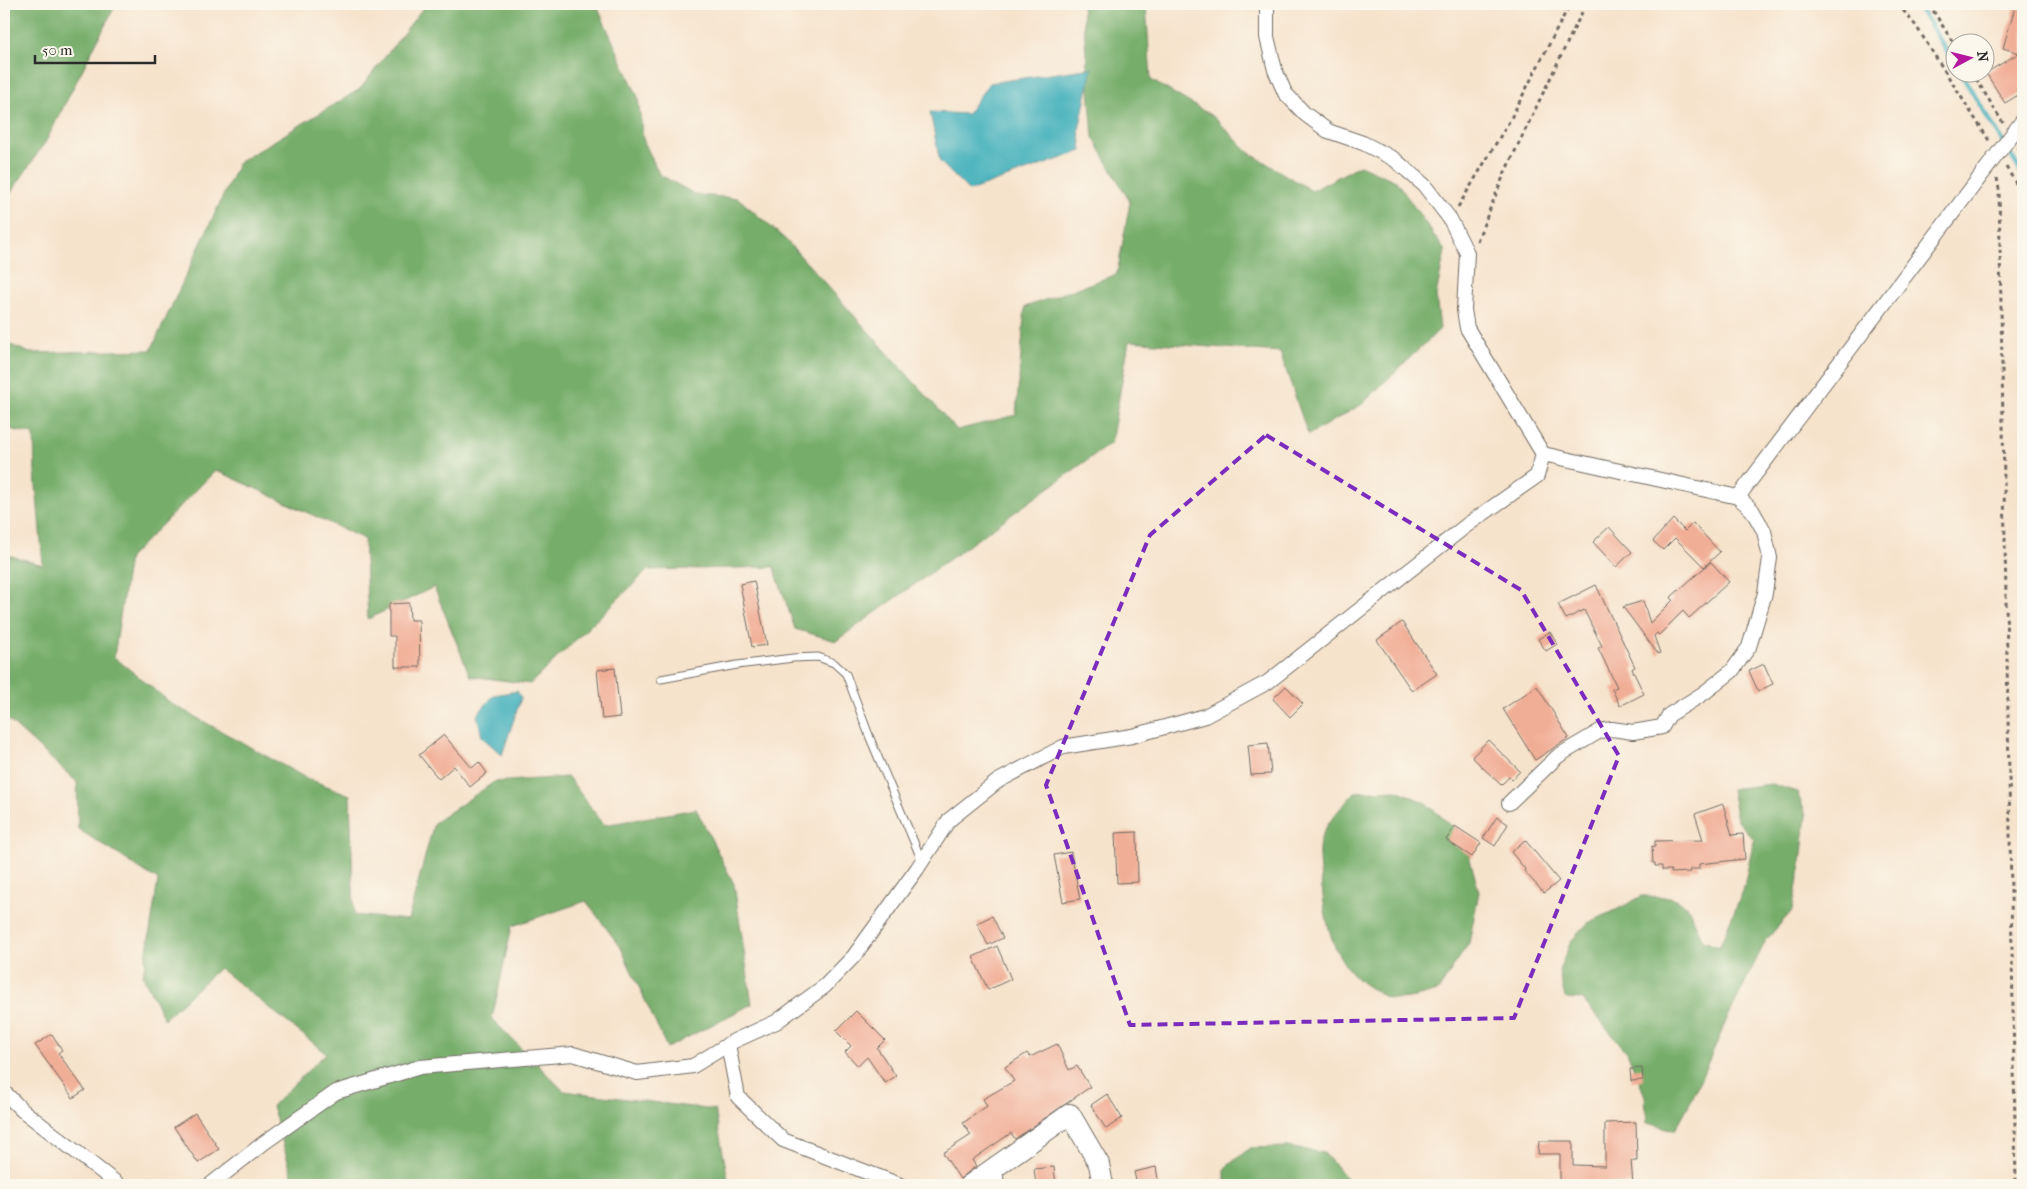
<svg xmlns="http://www.w3.org/2000/svg" width="2027" height="1189" viewBox="0 0 2027 1189" font-family="'IM FELL French Canon',serif">
	<style>
		.forest { fill: #76ad6b; stroke: #506c4b }
		.water { fill: #3eaeba; stroke: #346c72 }
		.lines { fill: none; stroke-linecap: round; stroke-linejoin: round }
		.stream { stroke: #3eaeba; stroke-width: 5 }
		.building { fill: #f1ae96 }
		.lane-casing { stroke: #726b63; stroke-width: 9 }
		.street-casing { stroke: #726b63; stroke-width: 16 }
		.secondary-casing { stroke: #726b63; stroke-width: 22 }
		.path { stroke: #726b63; stroke-width: 3; stroke-dasharray: 4 4; stroke-linecap: butt }
		.lane { stroke: #fff; stroke-width: 7 }
		.street { stroke: #fff; stroke-width: 14 }
		.secondary { stroke: #fff; stroke-width: 20 }
		.marked { fill: none; stroke: #7b2cbf; stroke-width: 4; stroke-dasharray: 10 6; stroke-linejoin: round }
	</style>
	<rect width="100%" height="100%" fill="#fbf7ec"/>
	<filter id="ink" filterUnits="userSpaceOnUse"><feTurbulence type="fractalNoise" baseFrequency=".02" numOctaves="2"/><feDisplacementMap in="SourceGraphic" scale="10" xChannelSelector="R" yChannelSelector="G"/><feConvolveMatrix kernelMatrix="1 2 1 2 8 2 1 2 1" color-interpolation-filters="sRGB"/></filter>
	<filter id="wash" filterUnits="userSpaceOnUse"><feTurbulence type="fractalNoise" baseFrequency=".0096" numOctaves="4" result="noise"/><feDisplacementMap in="SourceGraphic" scale="20" xChannelSelector="R" yChannelSelector="G"/><feGaussianBlur stdDeviation="1.12" result="paint"/><feColorMatrix in="noise" values="0 0 0 0 0 0 0 0 0 0 0 0 0 0 0 0 0 1.4 0 .05"/><feComposite in="paint" operator="in"/></filter>
	<g filter="url(#wash)">
		<rect width="100%" height="100%" fill="#f6e3cc"/>
		<g class="forest">
			<polygon points="4,4 116,4 46,141 4,203"/>
			<polygon points="426,4 596,4 638,97 643,139 659,174 696,195 738,198 787,241 957,430 1016,415 1025,307 1117,274 1130,202 1093,137 1082,4 1146,4 1151,80 1214,117 1248,152 1312,191 1360,165 1396,181 1445,251 1436,295 1440,329 1361,405 1308,435 1280,352 1129,341 1111,443 836,641 795,629 774,567 648,570 530,684 470,676 434,587 368,619 364,539 216,470 129,558 114,657 172,704 306,778 350,795 354,915 408,920 434,823 494,782 568,777 604,825 696,809 734,884 752,1004 667,1048 621,948 586,901 512,926 492,1019 564,1091 715,1110 729,1185 295,1185 272,1106 326,1053 219,968 164,1019 143,976 158,880 78,829 77,782 4,716 4,554 43,565 35,473 34,434 4,428 4,342 30,353 151,350 239,162 360,89"/>
			<polygon points="1771,784 1797,792 1806,815 1801,864 1792,911 1766,940 1728,1017 1692,1099 1675,1130 1647,1123 1645,1096 1627,1052 1582,999 1565,998 1559,971 1571,941 1588,923 1618,909 1642,896 1670,897 1688,907 1703,941 1719,947 1743,891 1754,840 1737,820 1731,789"/>
			<path d="M1397,790L1426,803L1464,837L1479,892L1469,943L1438,991C1423,995 1405,1001 1389,998C1384,997 1379,993 1375,991C1338,972 1327,933 1323,895C1321,881 1317,854 1320,841C1326,822 1342,807 1355,792Z"/>
			<polygon points="1287,1147 1324,1153 1349,1181 1351,1185 1225,1185 1225,1168 1250,1148"/>
		</g>
		<g class="water">
			<polygon points="1092,68 1079,130 1082,151 969,191 940,162 930,112 967,114 989,83"/>
			<polygon points="517,691 521,698 502,755 482,737 477,715 494,695"/>
		</g>
		<g class="lines">
			<g class="stream">
				<polyline points="1915,4 1929,22 1954,64"/>
				<polyline points="1960,72 2023,175"/>
			</g>
		</g>
		<g id="blocks">
			<g class="building">
				<polygon points="2016,4 2023,4 2023,92 2005,103 1986,73 2019,53 2003,48"/>
				<polygon points="1673,519 1685,531 1693,523 1720,552 1704,567 1675,538 1663,550 1653,541"/>
				<polygon points="1609,527 1632,552 1616,567 1593,542"/>
				<polygon points="1711,562 1729,582 1689,618 1683,611 1659,635 1657,633 1654,636 1660,653 1658,654 1623,607 1643,601 1650,623 1673,600 1671,597"/>
				<polygon points="754,581 767,645 752,647 740,584"/>
				<polygon points="1596,585 1635,667 1632,669 1644,694 1620,706 1612,689 1617,687 1598,648 1602,646 1584,610 1566,619 1558,604"/>
				<polygon points="409,603 410,620 419,620 420,667 395,667 395,636 389,636 389,604"/>
				<polygon points="1402,622 1437,674 1412,691 1377,640"/>
				<polygon points="1550,632 1557,644 1546,651 1538,639"/>
				<polygon points="1764,664 1773,684 1758,691 1749,671"/>
				<polygon points="615,668 620,717 602,719 597,670"/>
				<polygon points="1286,686 1303,704 1290,717 1273,699"/>
				<polygon points="1537,686 1569,738 1535,760 1503,709"/>
				<polygon points="444,735 472,768 479,762 487,773 470,787 454,766 439,779 419,755"/>
				<polygon points="1488,740 1520,771 1512,780 1509,777 1501,785 1472,757"/>
				<polygon points="1268,743 1271,774 1251,775 1248,745"/>
				<polygon points="1723,804 1732,835 1743,834 1745,859 1699,864 1699,869 1690,869 1691,872 1671,873 1671,870 1662,870 1662,866 1655,866 1655,863 1653,863 1652,846 1655,847 1655,841 1703,840 1695,814"/>
				<polygon points="1497,817 1508,824 1495,846 1483,838"/>
				<polygon points="1455,826 1481,843 1472,857 1446,840"/>
				<polygon points="1137,832 1138,882 1117,883 1115,833"/>
				<polygon points="1525,840 1559,881 1544,893 1524,871 1525,869 1511,852"/>
				<polygon points="1071,852 1080,899 1063,902 1054,855"/>
				<polygon points="992,916 1003,938 988,945 977,923"/>
				<polygon points="997,946 1011,979 988,990 973,957"/>
				<polygon points="856,1011 885,1040 877,1048 896,1076 885,1083 867,1057 858,1066 845,1052 851,1046 836,1031"/>
				<polygon points="52,1034 62,1050 58,1053 85,1090 73,1098 35,1045"/>
				<polygon points="1057,1044 1069,1070 1077,1066 1090,1087 1015,1139 1011,1133 972,1160 976,1166 960,1179 943,1153 971,1135 963,1123 987,1106 983,1099 1014,1081 1005,1067 1027,1053 1030,1057"/>
				<polygon points="1642,1068 1643,1080 1631,1081 1630,1069"/>
				<polygon points="1107,1094 1122,1118 1106,1129 1091,1105"/>
				<polygon points="195,1113 219,1149 198,1163 174,1127"/>
				<polygon points="1636,1122 1637,1161 1631,1161 1633,1184 1560,1185 1560,1154 1538,1154 1539,1141 1573,1141 1573,1165 1605,1166 1605,1123"/>
				<polygon points="1054,1167 1056,1185 1036,1185 1034,1169"/>
				<polygon points="1156,1167 1159,1185 1137,1185 1134,1172"/>
			</g>
		</g>
	</g>
	<g filter="url(#ink)">
		<use href="#blocks" fill-opacity="0" stroke="#726b63" stroke-width="1"/>
		<g class="lines">
			<g class="lane-casing">
				<polyline id="lane" points="661,679 737,665 793,658 818,657 834,663 846,674 870,738 922,861"/>
			</g>
			<g class="street-casing">
				<g id="street">
					<polyline points="1543,454 1738,497 2023,120"/>
					<polyline points="1509,803 1558,756 1600,731 1612,729 1633,732 1662,727 1669,715 1704,693 1732,671 1749,647 1765,593 1770,558 1764,531 1752,510 1738,497"/>
					<polyline points="728,1044 738,1097 783,1140 900,1185"/>
					<polyline points="4,1092 22,1110 119,1185"/>
					<polyline points="995,1168 997,1185"/>
					<polyline points="210,1185 265,1142 336,1092 420,1067 573,1054 637,1073 693,1066 734,1041 776,1022 825,986 854,956 917,869 949,820 998,781 1063,747 1132,736 1205,716 1268,682 1467,525 1537,476 1543,454 1467,328 1464,310 1467,253 1450,219 1424,185 1394,159 1363,143 1328,131 1305,114 1285,93 1275,70 1267,37 1267,4"/>
				</g>
			</g>
			<g class="secondary-casing">
				<polyline id="secondary" points="970,1185 1070,1114 1099,1164 1103,1185"/>
			</g>
			<g class="path">
				<polyline points="1898,4 1916,26 1990,142"/>
				<polyline points="1929,4 1954,44"/>
				<polyline points="1972,72 2003,123"/>
				<polyline points="2018,147 2023,155"/>
				<polyline points="2006,167 2023,195"/>
				<polyline points="1997,178 1999,189 2016,1185"/>
				<polyline points="1458,207 1510,120 1570,4"/>
				<polyline points="1477,241 1505,172 1586,4"/>
			</g>
			<use href="#lane" class="lane"/>
			<use href="#street" class="street"/>
			<use href="#secondary" class="secondary"/>
		</g>
	</g>
	<path class="marked" d="M1266,435L1521,590L1619,756L1514,1018L1130,1025L1046,785L1150,535Z"/>
	<rect width="2027" height="1189" fill="none" stroke="#fbf7ec" stroke-width="20"/>
	<g transform="translate(1970 58) rotate(83)"><circle r="24" fill="#fbf7ec" stroke="#a8a59f"/>
	<path d="M0-4L9 19L0 12L-9 19Z" fill="#b5179e"/>
	<text y="-8" font-size="14" font-weight="bold" text-anchor="middle" fill="#2b2b2b">N</text>
	</g>
	<path d="M35 55v8h120v-8" fill="none" stroke="#2b2b2b" stroke-width="2.5"/>
	<text x="42" y="55" font-size="15" fill="#2b2b2b" stroke="#fbf7ec" stroke-width="4" paint-order="stroke">50 m</text>
</svg>
